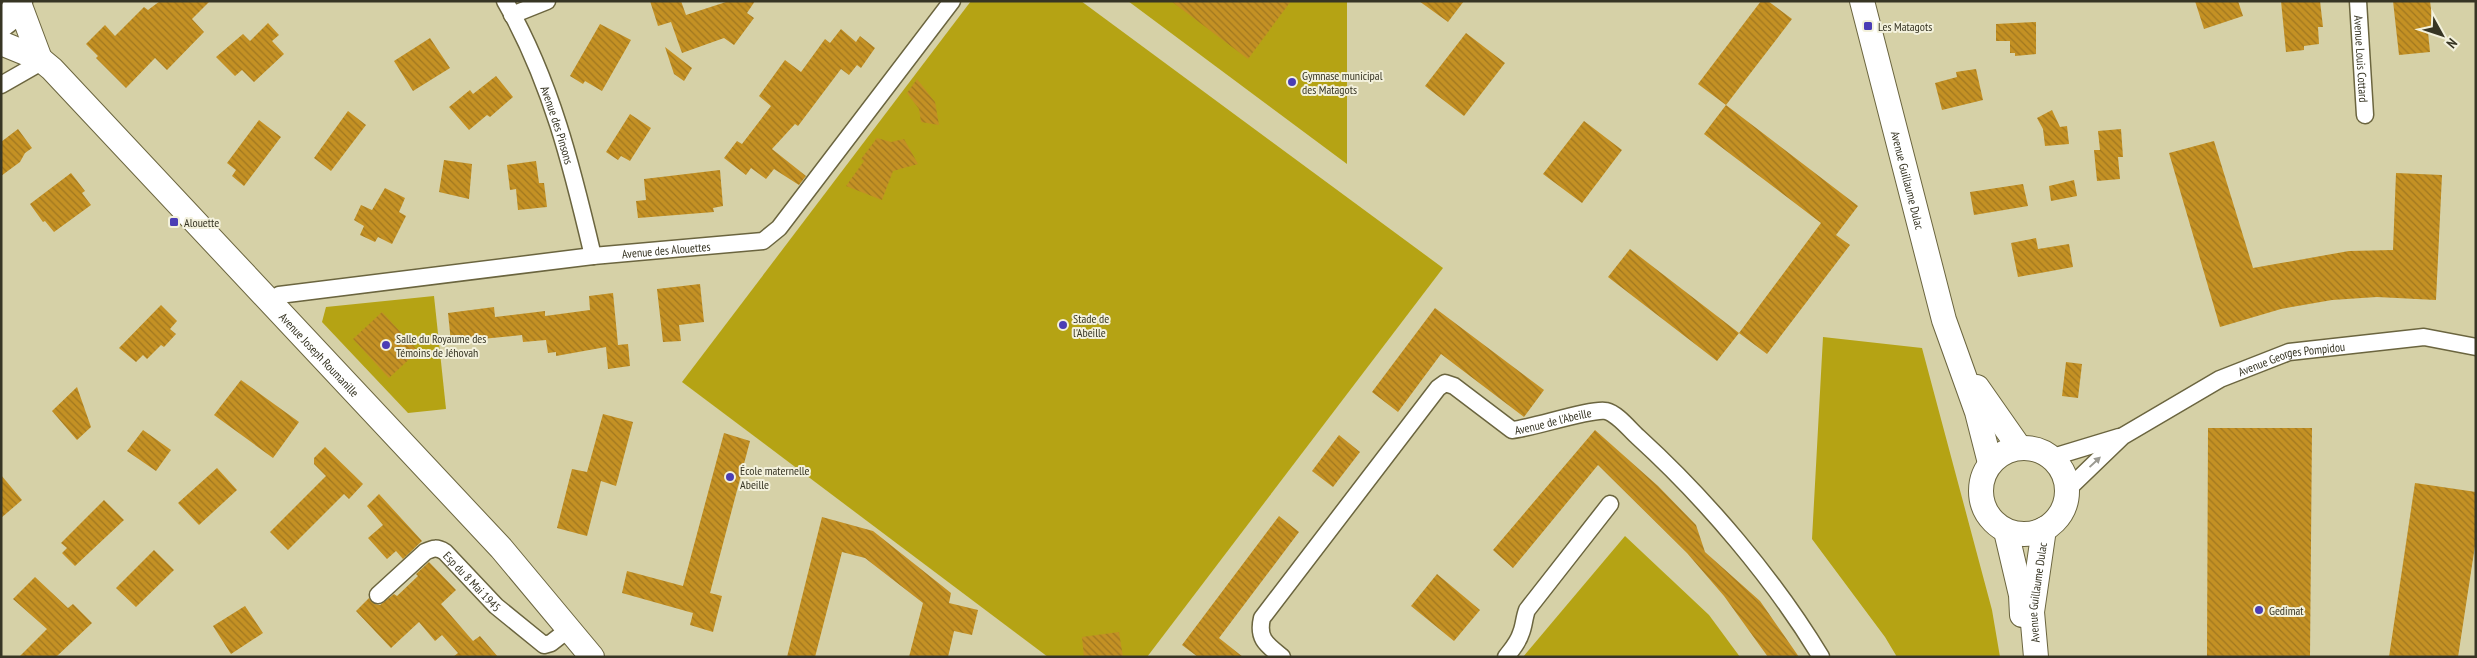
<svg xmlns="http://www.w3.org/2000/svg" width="2477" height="658" viewBox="0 0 2477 658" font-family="'PT Sans Narrow',sans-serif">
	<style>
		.green { fill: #b5a314 }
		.building { fill: url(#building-back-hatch) }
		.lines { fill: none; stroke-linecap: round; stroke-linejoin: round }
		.street-casing { stroke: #6b653f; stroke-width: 19 }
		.secondary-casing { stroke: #6b653f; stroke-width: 26 }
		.primary-casing { stroke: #6b653f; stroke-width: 29 }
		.street { stroke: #fff; stroke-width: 16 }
		.secondary { stroke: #fff; stroke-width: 24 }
		.primary { stroke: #fff; stroke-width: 26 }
		.oneway { fill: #9b9a92 }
		.poi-dot { fill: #4b3eb5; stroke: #f3f1dc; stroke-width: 2 }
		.labels { text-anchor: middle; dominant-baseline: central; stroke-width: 4; stroke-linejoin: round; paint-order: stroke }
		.poi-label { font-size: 12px; fill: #373524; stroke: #f3f1dc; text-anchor: start }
		.street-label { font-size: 12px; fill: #373524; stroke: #f3f1dc }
	</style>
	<defs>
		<pattern id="building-back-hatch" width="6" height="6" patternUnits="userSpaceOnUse" patternTransform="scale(1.25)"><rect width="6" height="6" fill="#c49124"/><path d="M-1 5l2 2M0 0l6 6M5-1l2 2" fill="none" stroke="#a0771f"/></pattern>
	</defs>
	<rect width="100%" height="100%" fill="#d6d1a7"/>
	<g class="green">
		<polygon points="971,1 1081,1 1443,268 1147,657 1048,657 682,382"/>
		<polygon points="1128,1 1347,1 1347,164"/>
		<polygon points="434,296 446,409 408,413 322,322 326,307"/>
		<polygon points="1823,337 1922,348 1992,610 2000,657 1897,657 1885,637 1812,539"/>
		<polygon points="1625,536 1709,615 1740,657 1523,657"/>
	</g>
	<g class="building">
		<polygon points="160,1 210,1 192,19 204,32 167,70 155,58 126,88 96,58 98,56 86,44 105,25 115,36 144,7 148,10"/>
		<polygon points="650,1 681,1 686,15 729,1 755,1 747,13 754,18 734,45 724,38 682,53 671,22 658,26"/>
		<polygon points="1171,1 1291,1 1248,59"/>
		<polygon points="1419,1 1464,1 1448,22"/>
		<polygon points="1761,1 1768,1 1792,19 1726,105 1698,84"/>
		<polygon points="2195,1 2238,1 2243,16 2204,29"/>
		<polygon points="2281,1 2320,1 2323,27 2318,27 2319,44 2304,46 2304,50 2286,52"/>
		<polygon points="2393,1 2430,1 2434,32 2428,32 2430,52 2399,55"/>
		<polygon points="2036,22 2036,54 2015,56 2015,53 2010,53 2010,41 1996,41 1996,24"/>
		<polygon points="268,23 279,35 272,41 284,54 254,82 242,70 235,76 216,57 243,34 250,41"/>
		<polygon points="600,24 631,40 602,91 585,81 583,84 570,76"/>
		<polygon points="841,29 856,42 860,36 875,48 861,68 857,65 849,75 841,69 798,126 795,124 772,149 806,176 799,185 774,169 766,179 751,168 746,175 724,158 737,141 742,144 771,106 759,96 785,60 801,72 825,39 830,43"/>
		<polygon points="1466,33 1505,63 1464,116 1425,86"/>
		<polygon points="430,38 450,68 413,91 394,61"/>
		<polygon points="665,47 692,68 684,81 674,74"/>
		<polygon points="1976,69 1983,100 1942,110 1935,83 1957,77 1956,72"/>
		<polygon points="496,76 513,97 490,117 487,115 469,130 449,107 470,90 473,94"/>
		<polygon points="917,79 935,102 939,125 921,122 919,109 907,93"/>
		<polygon points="1726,105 1858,206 1836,235 1850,245 1767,354 1739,333 1821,223 1704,134"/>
		<polygon points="2052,110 2060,127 2067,126 2069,144 2045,146 2043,129 2037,118"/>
		<polygon points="348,111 366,125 331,171 314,158"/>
		<polygon points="630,114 651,128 630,161 621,156 618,160 606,152"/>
		<polygon points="259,120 281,137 244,186 232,176 236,170 227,163"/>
		<polygon points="1584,121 1622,150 1582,203 1543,174"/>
		<polygon points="18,129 32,148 25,153 20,162 1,176 1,142"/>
		<polygon points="2121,129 2123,157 2118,157 2120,179 2097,181 2094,150 2100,150 2098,131"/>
		<polygon points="877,138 891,142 904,139 918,164 893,171 882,200 846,186 864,161 861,159"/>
		<polygon points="2214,141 2253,268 2349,251 2393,250 2396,173 2442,175 2436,300 2377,297 2332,300 2281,309 2220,327 2169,153"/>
		<polygon points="444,160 472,164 469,199 439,192"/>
		<polygon points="536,161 539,183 544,183 547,207 518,210 516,189 510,190 507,165"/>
		<polygon points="720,170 723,206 713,208 714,212 638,218 636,201 646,200 644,179"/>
		<polygon points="71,173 85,191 82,193 91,205 54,232 45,221 43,222 30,204"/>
		<polygon points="2074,180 2077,196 2051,201 2049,186"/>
		<polygon points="2023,184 2028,206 1974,215 1970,192"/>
		<polygon points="385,188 405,198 399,212 406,216 392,244 378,237 375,242 360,235 364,226 354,220 361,205 372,210"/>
		<polygon points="2036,238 2038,249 2069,244 2073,267 2018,277 2011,243"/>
		<polygon points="1630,249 1739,333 1717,361 1608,277"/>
		<polygon points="700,284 704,322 679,325 681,341 663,342 657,289"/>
		<polygon points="613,293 618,345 608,346 628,344 630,366 608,369 606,347 556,356 556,352 548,353 546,340 523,342 522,335 451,342 448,313 494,307 495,317 545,311 545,316 590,310 589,296"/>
		<polygon points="161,305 177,321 170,329 176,334 164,347 161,345 147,359 143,355 136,362 119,348"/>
		<polygon points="1435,308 1544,390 1524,417 1441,354 1398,412 1372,392"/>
		<polygon points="382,312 418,351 389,378 353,339"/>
		<polygon points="2066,362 2082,364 2078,398 2062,396"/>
		<polygon points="241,380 299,422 273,458 214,415"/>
		<polygon points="77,387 91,427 77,440 52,411"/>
		<polygon points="603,414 633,422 616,486 601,481 587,536 557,528 572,469 587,472"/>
		<polygon points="2208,428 2312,428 2310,657 2207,657"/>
		<polygon points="143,430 171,450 156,471 127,451"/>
		<polygon points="1595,430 1658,486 1696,525 1705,552 1760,601 1799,657 1768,657 1724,596 1687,553 1598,465 1513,568 1493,550"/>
		<polygon points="724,433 750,441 710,593 722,596 713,632 690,625 693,613 622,593 627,571 683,586"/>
		<polygon points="1339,435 1360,452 1333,487 1312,471"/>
		<polygon points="325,447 363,484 349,499 344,494 288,550 270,532 326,476 314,464 314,458"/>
		<polygon points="217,468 237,490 199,525 178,503"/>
		<polygon points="1,475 22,500 1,518"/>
		<polygon points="2415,483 2476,492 2476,539 2458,657 2389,657"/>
		<polygon points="379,494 422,541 403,559 396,551 387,559 368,538 383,525 367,506"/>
		<polygon points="104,500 124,520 75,566 62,553 67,548 61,543"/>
		<polygon points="1279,516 1299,532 1219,638 1243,657 1198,657 1182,645"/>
		<polygon points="822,517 873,531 951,593 949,603 978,610 972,635 954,631 948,657 909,657 923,603 865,558 842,552 815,657 787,657"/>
		<polygon points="154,550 174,570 136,607 116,588"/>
		<polygon points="429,562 456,590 441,604 473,641 480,636 498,657 453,657 458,653 442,635 435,641 419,622 391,648 356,611 369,598 375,604 380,605 394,594 397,596 418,576 416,574"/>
		<polygon points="1437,574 1480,610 1454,641 1411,606"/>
		<polygon points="35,577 68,608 73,604 92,623 56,657 19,657 47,629 13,599"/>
		<polygon points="245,606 263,633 231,654 213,626"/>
		<polygon points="1119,632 1123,657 1084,657 1082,637"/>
	</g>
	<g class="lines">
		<g class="street-casing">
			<g id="street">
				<path id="s1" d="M505,1C551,81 572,167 593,256"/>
				<path id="s2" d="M2358,1L2365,115"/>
				<polyline points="512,15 547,1"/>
				<polyline points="1,85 43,61"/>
				<path id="s3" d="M269,302L279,295L593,256L763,241L779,228L952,1"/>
				<polyline points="2053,457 2119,437"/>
				<path id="s4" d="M2068,489L2123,436L2220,379L2289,352L2424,337L2476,347"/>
				<path id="s5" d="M378,595L425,552C433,548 437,547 445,552L496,606L544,645L551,643L569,629"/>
				<path id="s6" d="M1282,657C1267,645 1257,639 1262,618L1438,388L1445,383L1454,386L1512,430C1533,428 1591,408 1606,411C1618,414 1629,429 1638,437C1706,499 1774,579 1821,657"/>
				<path d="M1506,657C1512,649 1518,643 1521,633C1524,626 1524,618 1527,610L1610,504"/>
			</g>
		</g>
		<g class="secondary-casing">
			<g id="secondary">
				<path id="s7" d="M1862,1L1944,320L1977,412L1990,463"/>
				<polyline points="19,3 40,59"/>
				<path id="s8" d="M1,43L40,59L52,69L501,548L592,657"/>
				<polyline points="1977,387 2019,447"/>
				<circle cx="2024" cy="491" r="43"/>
				<polyline points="2006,531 2021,595 2022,615"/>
				<path id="s9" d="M2036,657L2032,612L2044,529"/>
			</g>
		</g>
		<g class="primary-casing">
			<polyline id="primary" points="1,24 10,17 19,1"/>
		</g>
		<use href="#street" class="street"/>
		<use href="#secondary" class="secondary"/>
		<use href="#primary" class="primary"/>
	</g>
	<defs><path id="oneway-solid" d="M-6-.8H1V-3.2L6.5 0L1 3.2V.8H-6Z" transform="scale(1.25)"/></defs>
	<use class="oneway" href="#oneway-solid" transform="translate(2095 462) rotate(-43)"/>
	<g class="poi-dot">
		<rect x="1863" y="21" width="10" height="10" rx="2.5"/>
		<circle cx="1292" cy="82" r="5"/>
		<rect x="169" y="217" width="10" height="10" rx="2.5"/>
		<circle cx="1063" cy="325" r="5"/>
		<circle cx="386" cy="345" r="5"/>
		<circle cx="730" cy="477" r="5"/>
		<circle cx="2259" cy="610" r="5"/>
	</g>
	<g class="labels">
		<g class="poi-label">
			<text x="1878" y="26">Les Matagots</text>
			<text x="1302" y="75">Gymnase municipal<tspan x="1302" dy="14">des Matagots</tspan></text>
			<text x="184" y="222">Alouette</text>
			<text x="1073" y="318">Stade de<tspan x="1073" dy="14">l'Abeille</tspan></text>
			<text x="396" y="338">Salle du Royaume des<tspan x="396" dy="14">Témoins de Jéhovah</tspan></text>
			<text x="740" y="470">École maternelle<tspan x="740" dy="14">Abeille</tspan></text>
			<text x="2269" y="610">Gedimat</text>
		</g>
		<g class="street-label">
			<text stroke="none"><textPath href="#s2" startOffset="58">Avenue Louis Cottard</textPath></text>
			<text stroke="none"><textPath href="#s1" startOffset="135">Avenue des Pinsons</textPath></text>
			<text stroke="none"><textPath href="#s7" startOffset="185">Avenue Guillaume Dulac</textPath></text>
			<text stroke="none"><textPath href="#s3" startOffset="402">Avenue des Alouettes</textPath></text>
			<text stroke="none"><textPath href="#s8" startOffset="449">Avenue Joseph Roumanille</textPath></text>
			<text stroke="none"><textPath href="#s4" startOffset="264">Avenue Georges Pompidou</textPath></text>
			<text stroke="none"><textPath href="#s6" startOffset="470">Avenue de l'Abeille</textPath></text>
			<text stroke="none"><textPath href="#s5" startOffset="125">Esp du 8 Mai 1945</textPath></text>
			<text stroke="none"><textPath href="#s9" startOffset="65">Avenue Guillaume Dulac</textPath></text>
		</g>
	</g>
	<rect width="2477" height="658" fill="none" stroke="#373524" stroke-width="5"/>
	<g transform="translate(2442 35) rotate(130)" stroke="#f3f1dc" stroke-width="4" paint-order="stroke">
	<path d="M0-4L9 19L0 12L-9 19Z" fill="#373524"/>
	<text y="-8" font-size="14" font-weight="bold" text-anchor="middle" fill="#373524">N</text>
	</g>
</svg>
